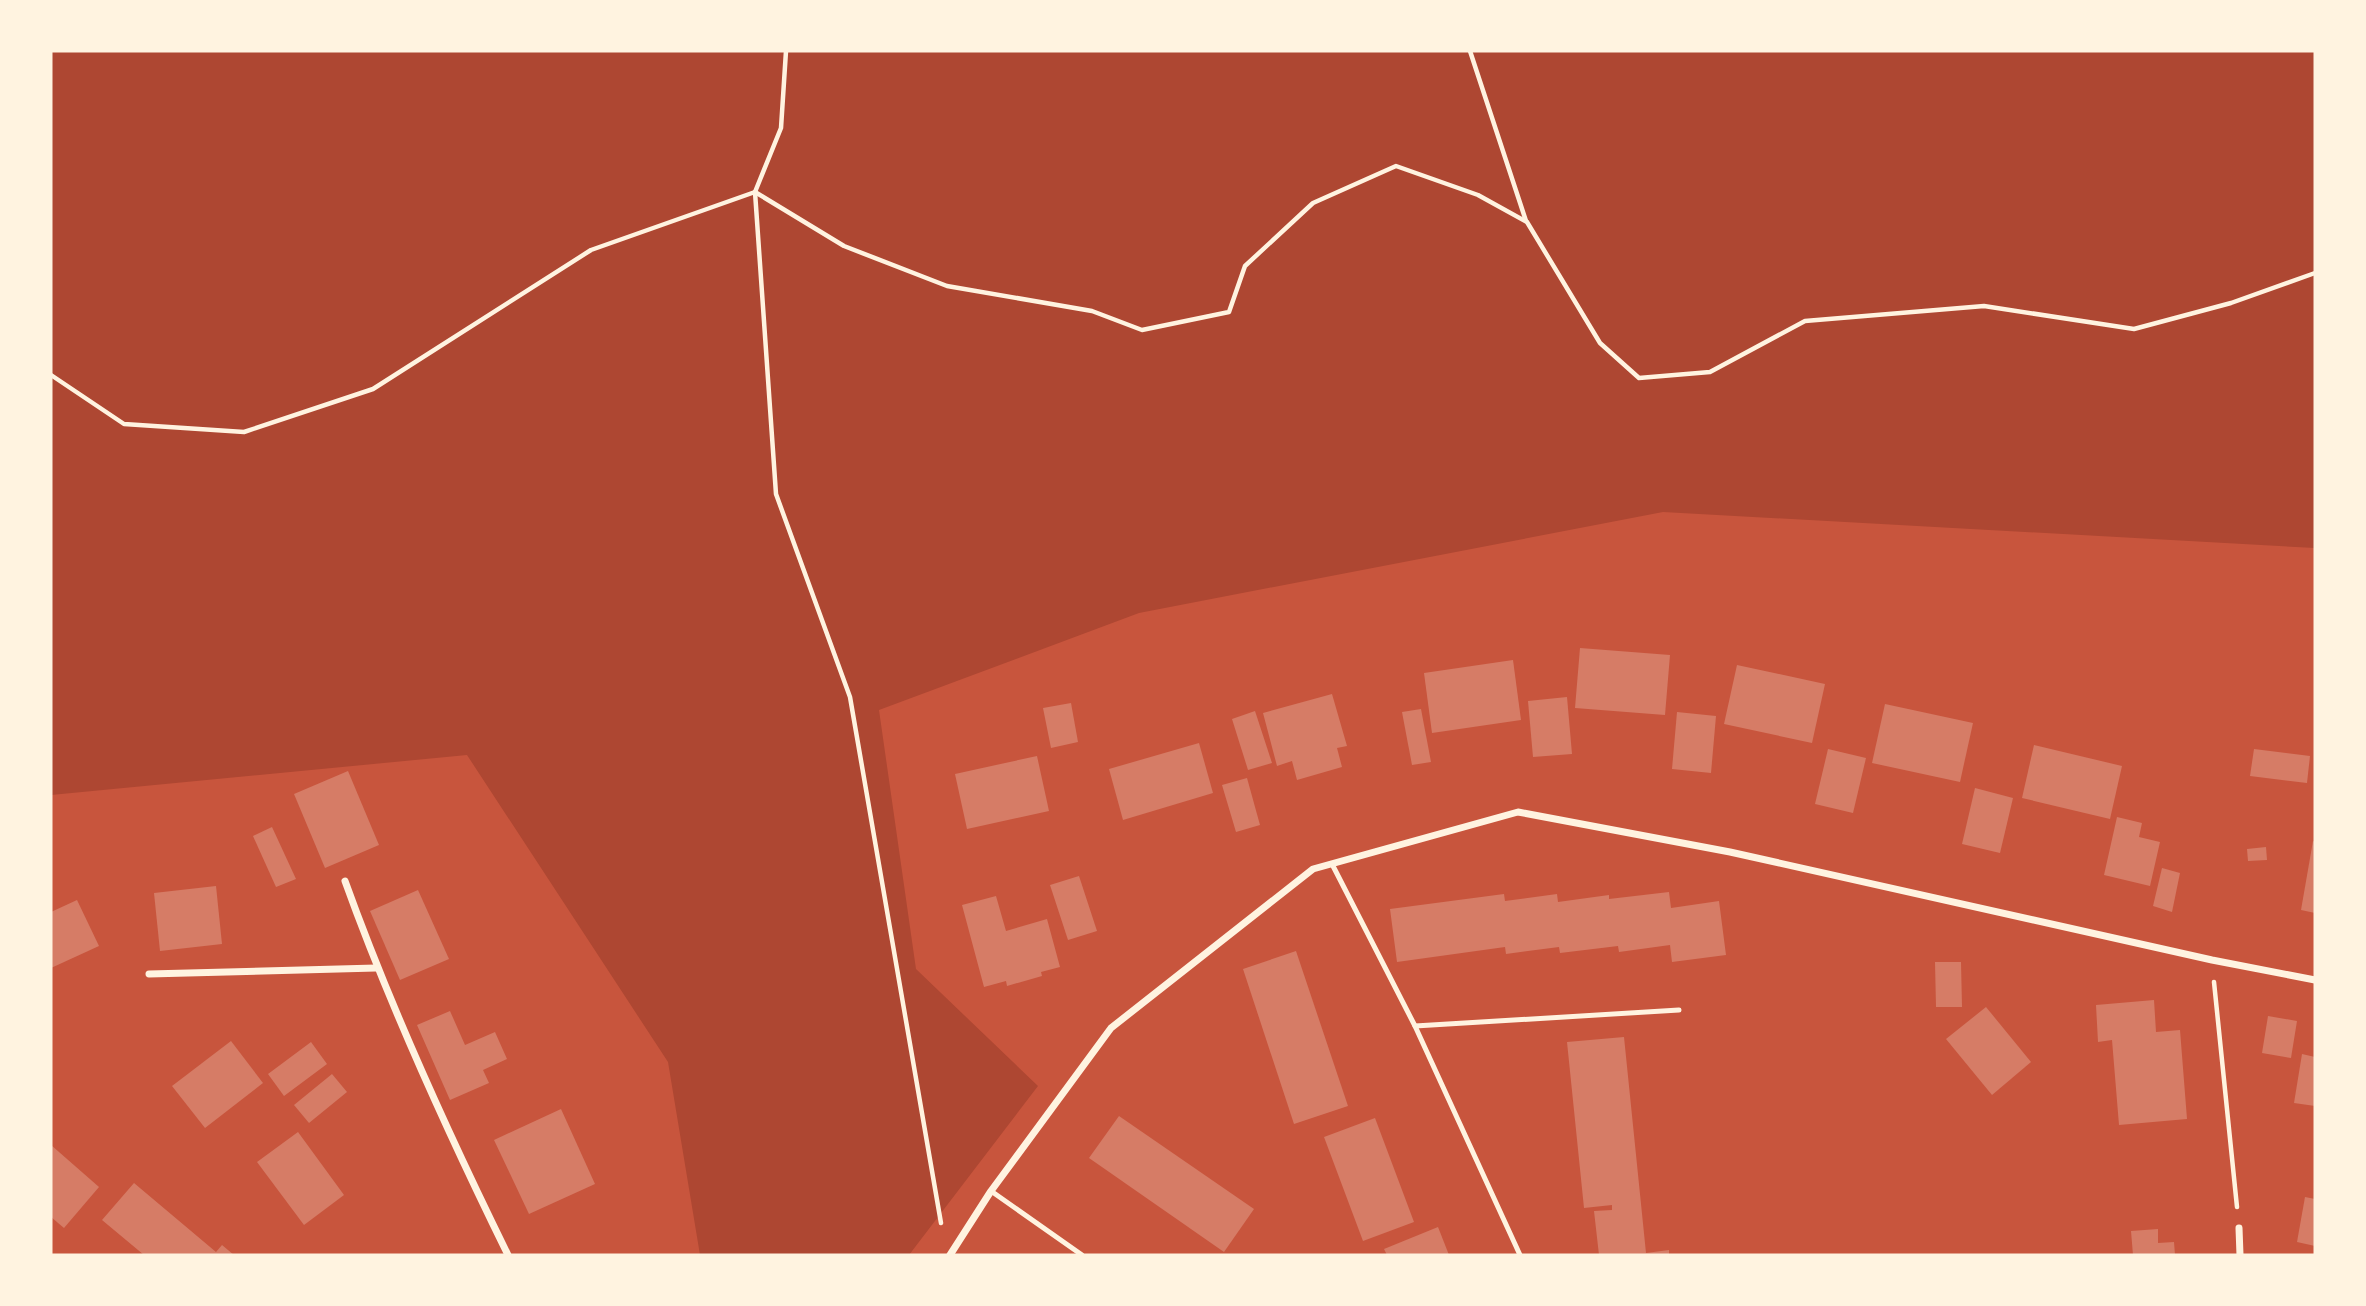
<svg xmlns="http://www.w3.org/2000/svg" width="2366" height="1306" viewBox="0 0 2366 1306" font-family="Cabin,sans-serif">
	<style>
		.green { fill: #ae4732 }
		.building { fill: #d67c66 }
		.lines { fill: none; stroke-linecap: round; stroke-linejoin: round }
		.path { stroke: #fff3e0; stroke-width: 4.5 }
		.service { stroke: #fff3e0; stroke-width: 5 }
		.minor { stroke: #fff3e0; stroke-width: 7 }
	</style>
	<rect width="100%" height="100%" fill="#c8553d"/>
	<polygon class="green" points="51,51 2315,51 2315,548 1663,512 1139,613 879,710 916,969 1038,1086 909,1255 700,1255 668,1062 467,755 51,795"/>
	<g class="building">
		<polygon points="1580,648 1670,655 1665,715 1575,708"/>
		<polygon points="1513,660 1521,720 1432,733 1424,673"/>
		<polygon points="1737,665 1825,684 1812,743 1724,724"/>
		<polygon points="1332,694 1347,746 1337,748 1342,767 1297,780 1292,761 1277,766 1263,713"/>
		<polygon points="1567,697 1572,754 1533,757 1528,701"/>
		<polygon points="1071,703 1078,742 1051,748 1043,708"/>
		<polygon points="1885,704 1973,723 1960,782 1872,763"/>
		<polygon points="1421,709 1431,762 1412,765 1402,712"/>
		<polygon points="1255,711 1272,763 1248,770 1232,719"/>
		<polygon points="1677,712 1716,716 1711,773 1672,769"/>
		<polygon points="1199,743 1213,793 1123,820 1109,769"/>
		<polygon points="2034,745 2122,766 2110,819 2022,798"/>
		<polygon points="1828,749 1866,758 1853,813 1815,804"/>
		<polygon points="2254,749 2310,756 2307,783 2250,776"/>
		<polygon points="1037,756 1049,811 967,829 955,774"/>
		<polygon points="348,771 379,845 325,868 294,794"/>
		<polygon points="1247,778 1260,825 1236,832 1222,785"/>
		<polygon points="1975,788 2013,798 2000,853 1962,844"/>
		<polygon points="2117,817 2142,823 2139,837 2160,842 2150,886 2104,875"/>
		<polygon points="272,827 296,879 276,887 253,836"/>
		<polygon points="2313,841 2315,842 2315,913 2301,910"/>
		<polygon points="2266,847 2267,860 2248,861 2247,849"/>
		<polygon points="2162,868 2180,873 2172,912 2153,906"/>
		<polygon points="1079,876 1097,931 1068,940 1050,885"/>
		<polygon points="216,886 222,944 160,951 154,893"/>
		<polygon points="418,890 449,959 400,980 370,911"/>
		<polygon points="1669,892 1671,908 1719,901 1726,955 1672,962 1670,945 1619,952 1618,946 1560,953 1559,947 1506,954 1505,947 1397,962 1390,909 1504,894 1505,901 1557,894 1558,902 1609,895 1609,899"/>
		<polygon points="996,896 1006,931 1047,919 1060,967 1041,972 1042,976 1007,986 1006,981 984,987 962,905"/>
		<polygon points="77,900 99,946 51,968 51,912"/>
		<polygon points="1296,951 1348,1106 1294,1124 1243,969"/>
		<polygon points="1935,962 1961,962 1962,1007 1936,1007"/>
		<polygon points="2154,1000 2156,1032 2180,1030 2187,1119 2119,1125 2112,1040 2098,1042 2096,1005"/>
		<polygon points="1986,1007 2031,1062 1992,1095 1946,1039"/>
		<polygon points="450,1011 465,1045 495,1032 507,1059 483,1070 489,1083 450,1100 417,1025"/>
		<polygon points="2268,1016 2297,1021 2291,1058 2262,1053"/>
		<polygon points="1624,1037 1646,1253 1669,1250 1669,1255 1599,1255 1594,1211 1612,1210 1612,1205 1584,1208 1567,1042"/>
		<polygon points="231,1041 263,1083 205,1128 172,1086"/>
		<polygon points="311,1042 327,1064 284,1096 268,1074"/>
		<polygon points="2302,1054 2315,1057 2315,1106 2294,1103"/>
		<polygon points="332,1074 347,1092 309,1123 294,1105"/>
		<polygon points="561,1109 595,1184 529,1214 494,1140"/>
		<polygon points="1119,1116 1254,1209 1224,1252 1089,1158"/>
		<polygon points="1375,1118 1414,1222 1363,1241 1324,1137"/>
		<polygon points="298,1132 344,1195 304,1225 257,1162"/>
		<polygon points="51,1145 99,1187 64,1228 51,1217"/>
		<polygon points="134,1183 216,1252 222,1245 234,1255 144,1255 102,1220"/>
		<polygon points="2305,1197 2315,1199 2315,1246 2297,1242"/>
		<polygon points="1438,1227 1449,1255 1387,1255 1384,1249"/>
		<polygon points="2158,1229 2158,1243 2174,1242 2175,1255 2133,1255 2131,1231"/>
	</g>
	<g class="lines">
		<g class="path">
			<polyline points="786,51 781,128 755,192 776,494 850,697 941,1223"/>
			<polyline points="1470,51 1526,221"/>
			<polyline points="755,192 844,246 947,286 1092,311 1142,330 1229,312 1245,266 1313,203 1396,166 1478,195 1527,222 1600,343 1639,378 1710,372 1805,321 1984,306 2134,329 2231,303 2315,273"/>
			<polyline points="51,375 124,424 244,432 373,389 591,250 755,192"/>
			<polyline points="2214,982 2237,1207"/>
		</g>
		<g class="service">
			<polyline points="1332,864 1415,1026 1520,1255"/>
			<polyline points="1415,1026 1679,1010"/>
			<polyline points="991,1191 1082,1255"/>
		</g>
		<g class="minor">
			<path d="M345,881C391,1009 448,1133 508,1255"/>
			<polyline points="149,974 376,968"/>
			<polyline points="2239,1228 2240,1255"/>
			<polyline points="950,1255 991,1191 1111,1028 1313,869 1518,812 1730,852 2212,960 2315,980"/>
		</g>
	</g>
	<rect width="2366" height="1306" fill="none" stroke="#fff3e0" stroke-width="105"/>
</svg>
